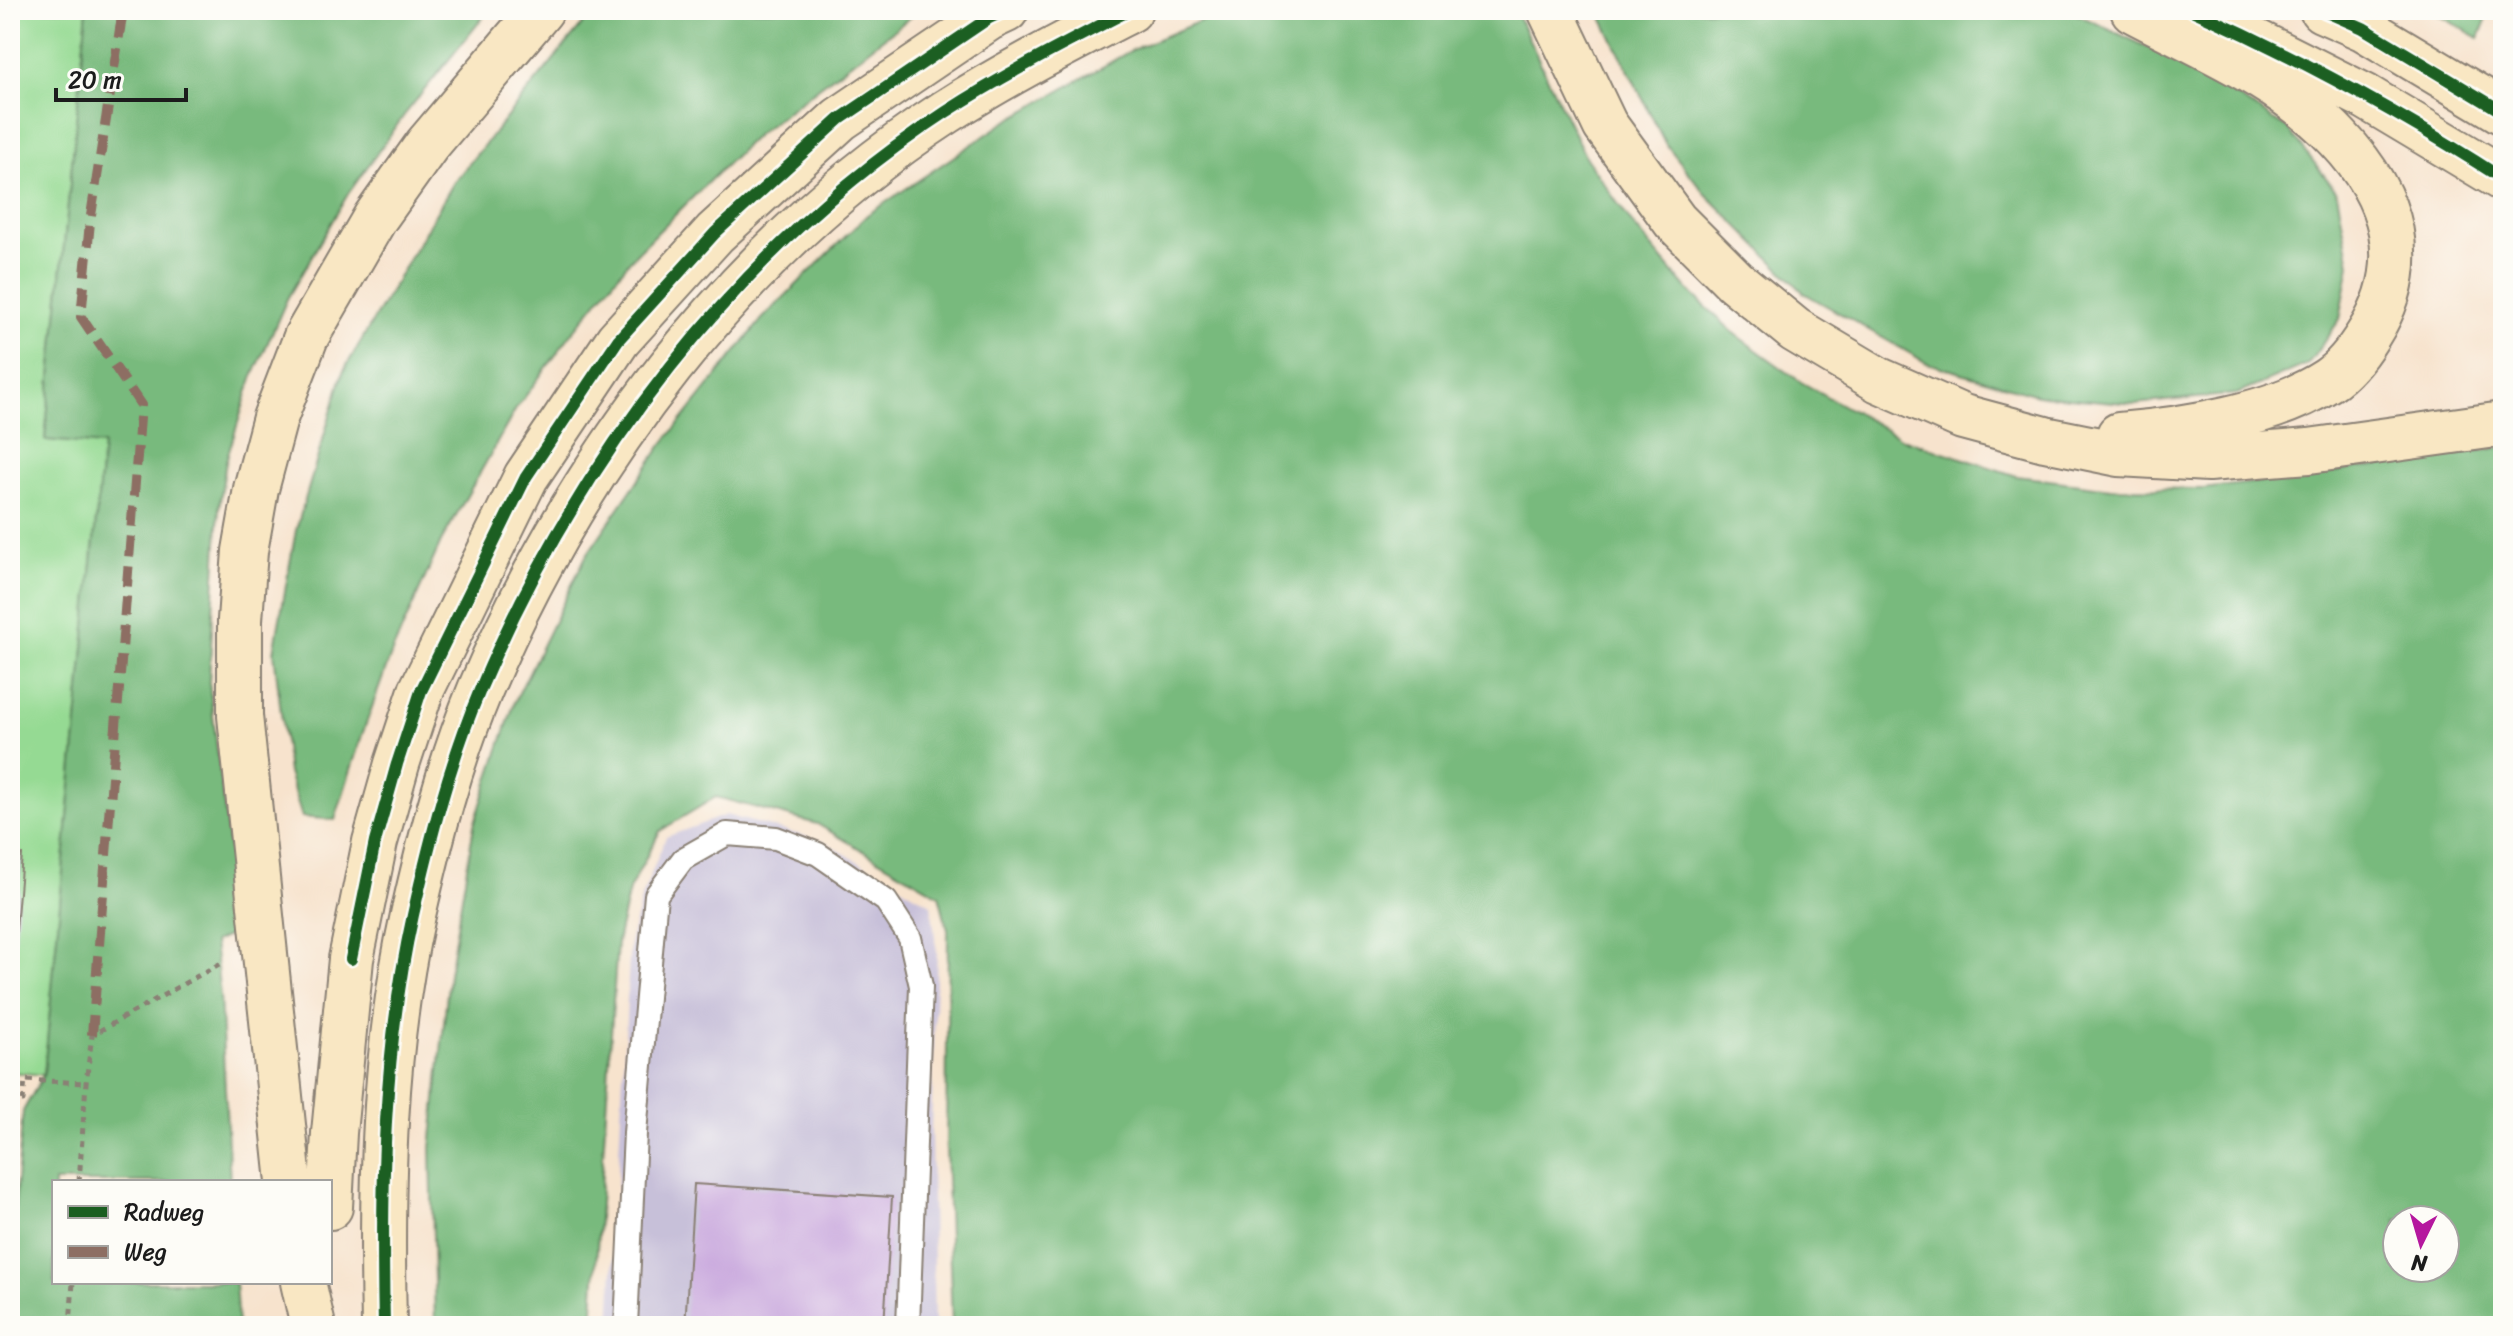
<svg xmlns="http://www.w3.org/2000/svg" width="2513" height="1336" viewBox="0 0 2513 1336" font-family="Sriracha,sans-serif">
	<style>
		.industrial { fill: #c7c0d9 }
		.green { fill: #95da93; stroke: #587b58; stroke-width: 2 }
		.forest { fill: #78ba7d; stroke: #4a6b4c; stroke-width: 2; fill-rule: evenodd }
		.building { fill: #ccaddf }
		.lines { fill: none; stroke-linecap: round; stroke-linejoin: round }
		.service-casing { stroke: #8a8074; stroke-width: 26 }
		.secondary-casing { stroke: #8a8074; stroke-width: 48 }
		.path { stroke: #8a8074; stroke-width: 5; stroke-dasharray: 6 6; stroke-linecap: butt }
		.service { stroke: #fff; stroke-width: 22 }
		.secondary { stroke: #f9e7c3; stroke-width: 44 }
		.quiet { stroke: #8d6e63; stroke-width: 10; stroke-dasharray: 20 10; stroke-linecap: butt }
		.cycleway-casing { stroke: #fdfcf7; stroke-width: 17 }
		.cycleway { stroke: #1b5e20; stroke-width: 12 }
	</style>
	<rect width="100%" height="100%" fill="#fdfcf7"/>
	<filter id="ink" filterUnits="userSpaceOnUse"><feTurbulence type="fractalNoise" baseFrequency=".0125" numOctaves="2"/><feDisplacementMap in="SourceGraphic" scale="16" xChannelSelector="R" yChannelSelector="G"/><feConvolveMatrix kernelMatrix="1 2 1 2 8 2 1 2 1" color-interpolation-filters="sRGB"/></filter>
	<filter id="wash" filterUnits="userSpaceOnUse"><feTurbulence type="fractalNoise" baseFrequency=".006" numOctaves="4" result="noise"/><feDisplacementMap in="SourceGraphic" scale="32" xChannelSelector="R" yChannelSelector="G"/><feGaussianBlur stdDeviation="1.8" result="paint"/><feColorMatrix in="noise" values="0 0 0 0 0 0 0 0 0 0 0 0 0 0 0 0 0 1.4 0 .05"/><feComposite in="paint" operator="in"/></filter>
	<g filter="url(#wash)">
		<rect width="100%" height="100%" fill="#f7e3cd"/>
		<polygon class="industrial" points="726,815 823,841 931,904 937,952 931,1131 934,1326 610,1326 630,940 642,896 666,837"/>
		<polygon class="green" points="10,10 87,10 45,439 103,445 44,1075 10,1072"/>
		<g class="forest">
			<polygon points="87,10 489,10 405,114 348,194 287,299 251,381 226,461 219,508 209,682 239,931 214,942 220,995 230,1182 54,1182 54,1282 235,1282 238,1326 10,1326 10,1259 23,1111 44,1074 103,445 45,440"/>
			<polygon points="594,10 920,10 755,136 686,204 631,259 569,337 516,409 441,542 392,652 362,735 335,820 302,817 288,773 274,652 296,530 343,372 454,182"/>
			<path d="M1226,10H1515L1586,158L1633,225L1687,289L1736,335L1801,382L1903,439L2017,476L2111,488L2203,489L2306,476L2503,447V1326H952L946,1149L948,930L939,895L817,824L716,797L660,831L629,890L617,942L592,1326H435L431,1148L449,974L474,825L515,701L586,556L662,445L763,318L867,215L1002,124L1132,50ZM2445,1220V1268H2397V1220Z"/>
			<polygon points="1601,10 2068,10 2190,67 2288,129 2337,192 2350,264 2340,319 2308,364 2237,394 2135,404 2037,395 1927,363 1804,293 1705,193 1665,143 1603,20"/>
			<polygon points="2430,10 2482,10 2486,20 2479,38"/>
		</g>
		<g id="blocks">
			<g class="building">
				<polygon points="10,854 22,855 15,942 10,942"/>
				<polygon points="694,1184 892,1197 884,1326 685,1326"/>
			</g>
		</g>
	</g>
	<g filter="url(#ink)">
		<use href="#blocks" fill-opacity="0" stroke="#8a8074" stroke-width="2"/>
		<g class="lines">
			<g class="service-casing">
				<polyline id="service" points="626,1326 635,1133 656,895 683,859 727,834 776,838 818,854 886,901 910,938 921,986 908,1326"/>
			</g>
			<g class="secondary-casing">
				<g id="secondary">
					<polyline points="1550,10 1605,125 1675,221 1735,281 1795,330 1879,380 1963,417 2045,439 2119,454 2208,459 2309,451 2503,424"/>
					<polyline points="2322,10 2363,28 2503,112"/>
					<polyline points="2203,15 2366,97 2503,179"/>
					<path d="M2119,435C2183,430 2275,415 2328,380C2345,369 2358,351 2368,335C2414,263 2393,196 2338,138C2283,79 2203,47 2133,10"/>
					<polyline points="289,1182 240,716 240,620 245,551 256,489 275,418 306,337 375,218 427,145 541,10"/>
					<polyline points="330,1207 334,1133 351,959 375,842 397,764 421,691 526,477 618,340 715,233 840,119 989,18 1006,10"/>
					<polyline points="303,1282 313,1326"/>
					<path d="M384,1326C381,1189 383,1049 413,915C430,839 450,762 480,690C577,461 736,249 946,112C1005,74 1068,42 1130,10"/>
				</g>
			</g>
			<g class="path">
				<polyline points="10,1101 23,1101 25,1080 86,1083"/>
				<polyline points="79,1182 86,1083 92,1035 221,963"/>
				<polyline points="70,1326 73,1282"/>
			</g>
			<use href="#service" class="service"/>
			<use href="#secondary" class="secondary"/>
			<polyline class="quiet" points="92,1035 141,405 81,317 90,222 123,10"/>
			<g class="cycleway-casing">
				<g id="cycleway">
					<path d="M2192,10C2300,58 2404,115 2503,179"/>
					<polyline points="2322,10 2363,28 2503,112"/>
					<polyline points="351,959 375,842 397,764 421,691 526,477 618,340 715,233 840,119 989,18 1006,10"/>
					<path d="M384,1326C381,1189 383,1049 413,915C430,839 450,762 480,690C577,461 736,249 946,112C1005,74 1068,42 1130,10"/>
				</g>
			</g>
			<use href="#cycleway" class="cycleway"/>
		</g>
	</g>
	<rect width="2513" height="1336" fill="none" stroke="#fdfcf7" stroke-width="40"/>
	<rect x="52" y="1180" width="280" height="104" fill="#fdfcf7" stroke="#a3a29f" stroke-width="2"/>
	<rect x="68" y="1206" width="40" height="12" fill="#1b5e20" stroke="#a3a29f" stroke-width="2"/>
	<text x="124" y="1220" font-size="24" fill="#1c1c1c">Radweg</text>
	<rect x="68" y="1246" width="40" height="12" fill="#8d6e63" stroke="#a3a29f" stroke-width="2"/>
	<text x="124" y="1260" font-size="24" fill="#1c1c1c">Weg</text>
	<g transform="translate(2421 1244) rotate(185)"><circle r="38" fill="#fdfcf7" stroke="#a3a29f" stroke-width="2"/>
	<path d="M0-6L14 30L0 20L-14 30Z" fill="#b5179e"/>
	<text y="-12" font-size="22" font-weight="bold" text-anchor="middle" fill="#1c1c1c">N</text>
	</g>
	<path d="M56 88v12h130v-12" fill="none" stroke="#1c1c1c" stroke-width="4"/>
	<text x="68" y="88" font-size="24" fill="#1c1c1c" stroke="#fdfcf7" stroke-width="6" paint-order="stroke">20 m</text>
</svg>
